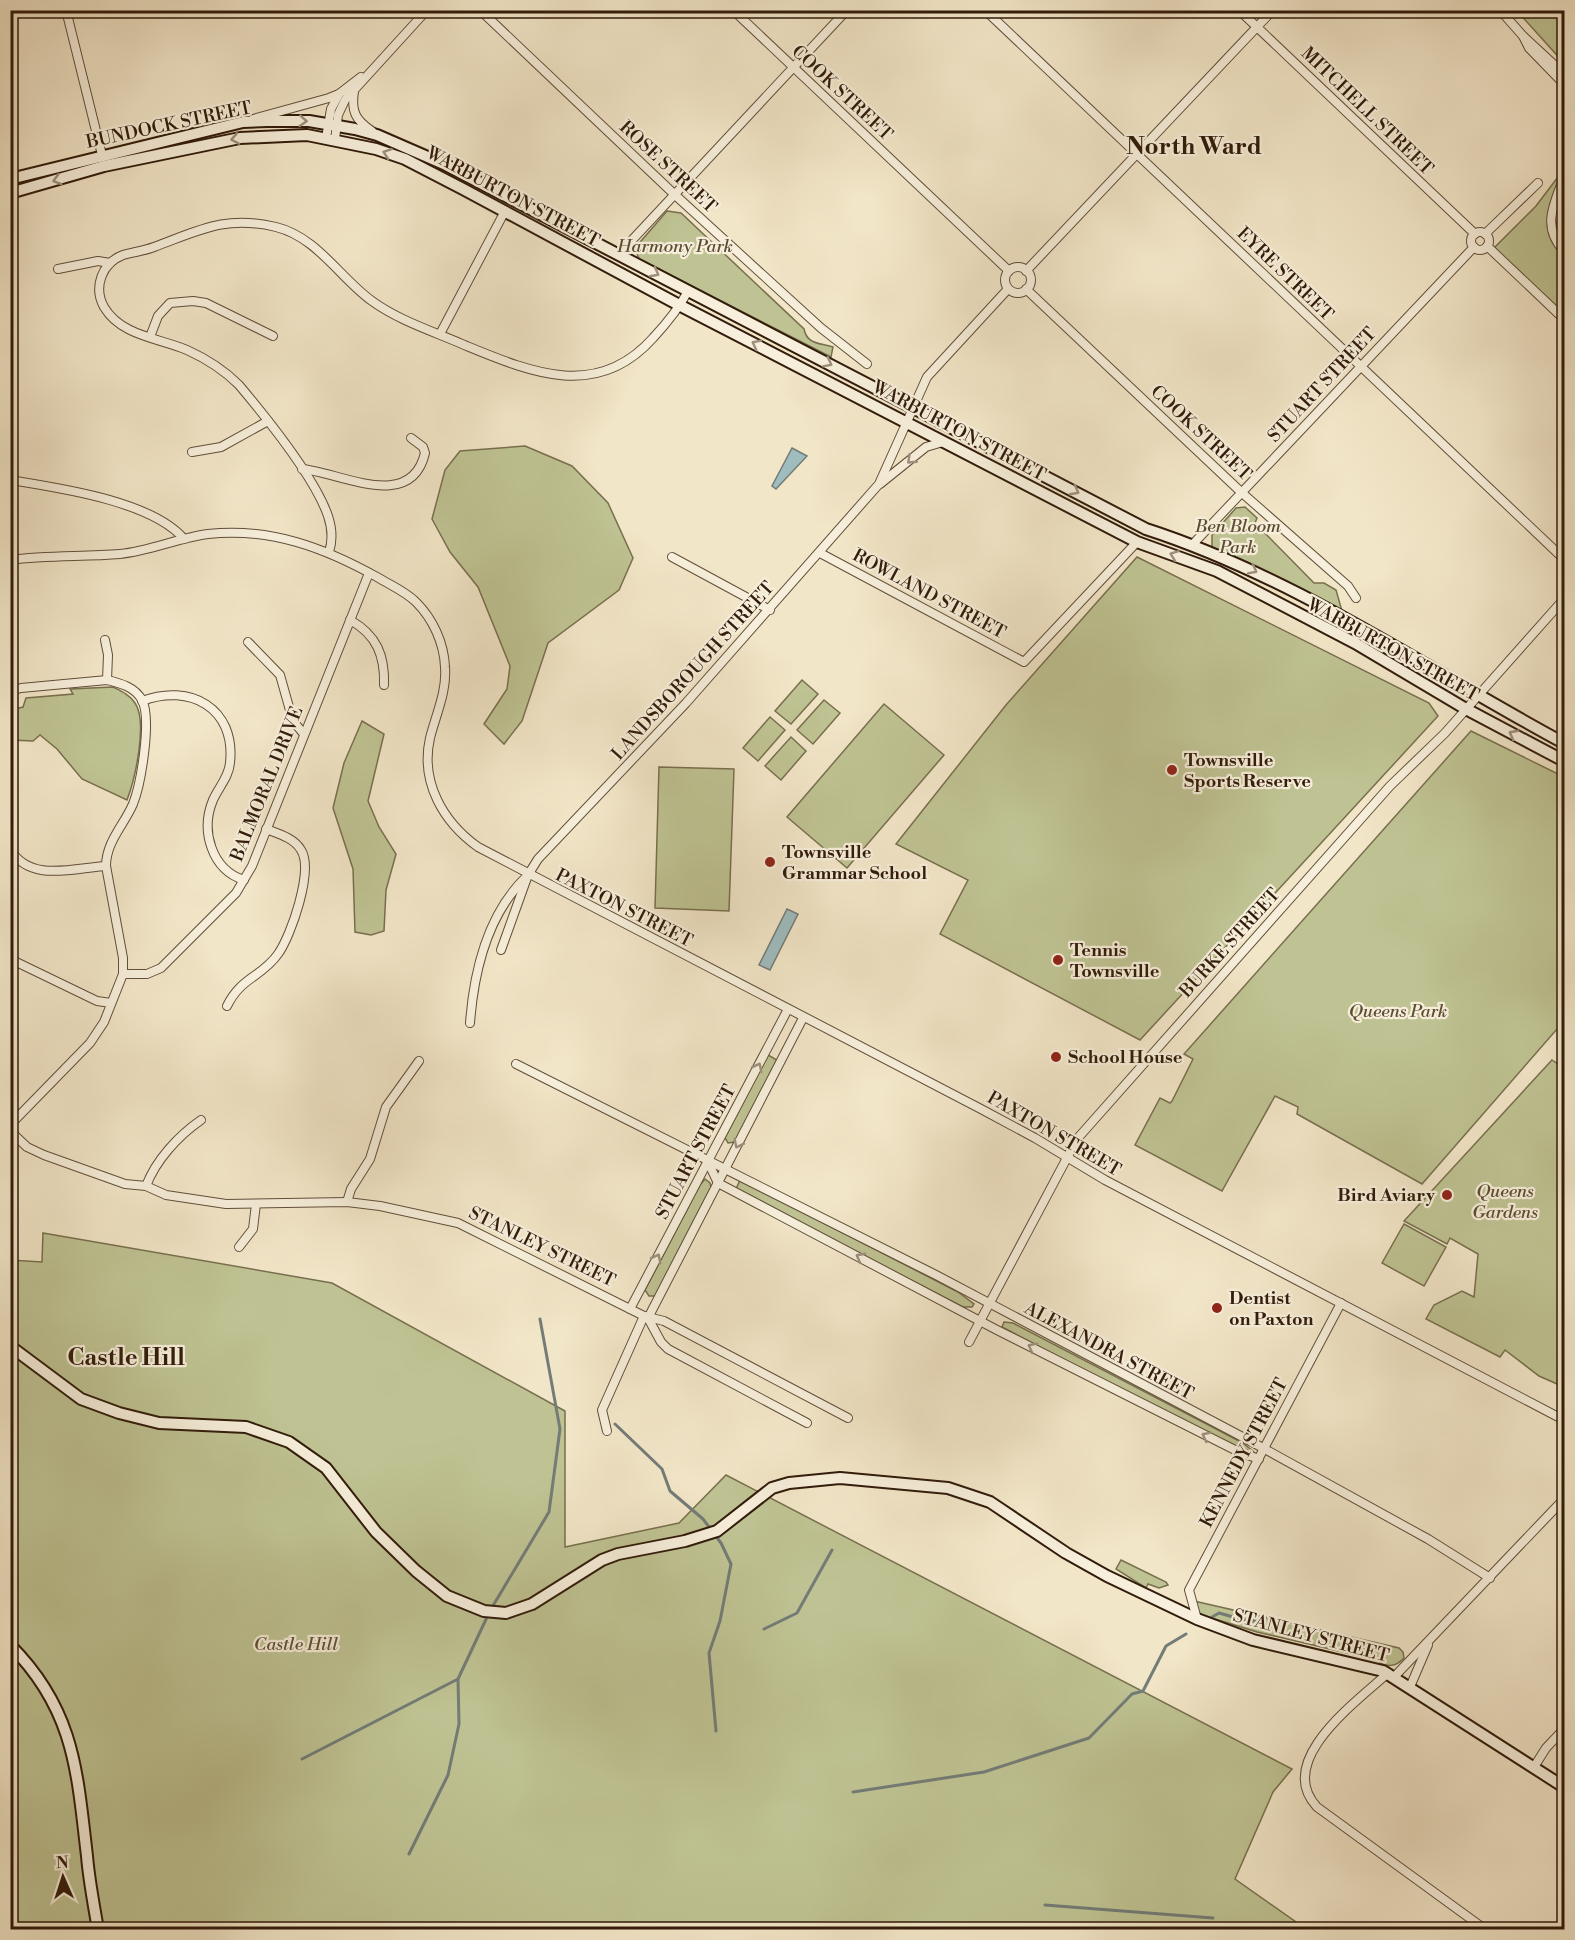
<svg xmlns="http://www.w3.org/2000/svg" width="1575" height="1940" viewBox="0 0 1575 1940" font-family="'Libre Bodoni',serif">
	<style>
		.green { fill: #bfc393; stroke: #786f4e; stroke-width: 1.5 }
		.water { fill: #9fbdbf; stroke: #737c77; stroke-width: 1.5 }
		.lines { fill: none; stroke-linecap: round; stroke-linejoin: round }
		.stream { stroke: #737c77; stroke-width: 3 }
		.street-casing { stroke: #614e3a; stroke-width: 10 }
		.secondary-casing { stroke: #311b0a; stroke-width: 14 }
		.street { stroke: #f7efdb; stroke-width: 8 }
		.secondary { stroke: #f7efdb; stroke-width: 10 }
		.oneway { stroke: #9e907d }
		.poi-dot { fill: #8f2418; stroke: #f7efdb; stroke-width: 2 }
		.labels { text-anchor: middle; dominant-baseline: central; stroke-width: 4.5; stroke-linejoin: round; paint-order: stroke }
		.street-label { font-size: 18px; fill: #311b0a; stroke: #f7efdb }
		.park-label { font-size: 18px; font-style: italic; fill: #5c4d33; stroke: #f7efdb }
		.poi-label { font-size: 18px; font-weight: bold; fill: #311b0a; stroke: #f7efdb; text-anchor: start }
		.district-label { font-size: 24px; font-weight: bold; fill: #311b0a; stroke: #f7efdb }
	</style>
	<rect width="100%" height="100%" fill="#f2e6c8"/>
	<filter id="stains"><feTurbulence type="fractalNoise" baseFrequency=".00333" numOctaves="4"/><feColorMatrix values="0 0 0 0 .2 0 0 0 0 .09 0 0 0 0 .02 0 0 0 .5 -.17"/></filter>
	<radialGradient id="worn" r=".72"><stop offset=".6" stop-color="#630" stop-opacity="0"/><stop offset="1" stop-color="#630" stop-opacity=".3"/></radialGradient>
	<g class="green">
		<polygon points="1517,11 1564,11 1564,63"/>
		<polygon points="1564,169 1564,313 1494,248 1536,206"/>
		<path d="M667,211L681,213L804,329C807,345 821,343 833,347L831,357L639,259L635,248Z"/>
		<polygon points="525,446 572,466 608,503 633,558 619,590 548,643 522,721 504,744 484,724 507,689 510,666 478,587 450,552 432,519 445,470 460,451"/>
		<polygon points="1245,507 1257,518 1255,523 1314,583 1324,583 1336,590 1342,611 1212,547 1212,535 1236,508"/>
		<polygon points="1137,557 1429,703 1438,716 1140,1040 940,934 968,880 896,844 1006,705"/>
		<polygon points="802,680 818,694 791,724 775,711"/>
		<path d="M113,687C121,691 130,695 135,703C148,722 135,779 127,800L82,779L57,749L40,735L33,741L11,740V710L23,707L26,698L73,694L70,689Z"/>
		<polygon points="824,700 840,713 813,744 797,730"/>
		<polygon points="884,704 944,755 847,868 787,817"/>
		<polygon points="770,717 785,730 758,761 743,748"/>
		<polygon points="362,721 384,734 368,801 379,827 396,854 386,890 384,931 371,935 355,932 353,869 333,808 344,763"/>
		<polygon points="1471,731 1564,777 1564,1021 1422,1184 1297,1114 1298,1107 1275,1096 1222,1191 1135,1145 1160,1098 1170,1103 1172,1101 1193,1059 1184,1054"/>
		<polygon points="791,737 806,751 781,780 765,766"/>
		<polygon points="659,767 734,769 729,911 655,908"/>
		<polygon points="768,1055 777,1060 735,1142 728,1143 725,1138"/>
		<polygon points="1552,1060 1564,1068 1564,1387 1539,1376 1505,1350 1500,1357 1426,1319 1434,1305 1462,1291 1474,1297 1478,1254 1450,1238 1447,1244 1404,1221"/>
		<polygon points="705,1179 710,1183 711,1187 655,1296 649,1296 645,1290 700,1185"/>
		<polygon points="740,1180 958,1292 974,1304 972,1307 963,1307 736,1189"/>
		<polygon points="1404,1224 1446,1247 1424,1286 1382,1263"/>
		<polygon points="43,1233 332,1283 565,1411 565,1547 679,1523 726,1475 1292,1769 1273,1792 1235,1879 1306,1929 11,1929 10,1260 42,1262"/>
		<polygon points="1004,1322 1013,1323 1243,1443 1254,1452 1231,1447 1002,1327"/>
		<polygon points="1121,1560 1166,1582 1168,1585 1159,1588 1148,1584 1146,1588 1116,1569"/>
		<path d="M1194,1601L1399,1648L1403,1652L1404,1658C1396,1667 1386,1668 1377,1660L1257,1632L1199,1614Z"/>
	</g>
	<g class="water">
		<polygon points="792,448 807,456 776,489 772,486"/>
		<polygon points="787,909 798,914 770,970 759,965"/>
	</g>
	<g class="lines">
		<g class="stream">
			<polyline points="615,1424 662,1469 670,1491 703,1519 721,1543 731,1564 720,1621 709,1653 716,1731"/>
			<polyline points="491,1609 549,1512 560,1429 540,1319"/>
			<polyline points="1212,1617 1219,1613 1251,1622 1258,1618"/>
			<polyline points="764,1629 797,1613 832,1550"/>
			<polyline points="302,1759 458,1679"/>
			<polyline points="853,1792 984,1772 1089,1738 1132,1694 1143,1691 1166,1646 1186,1634"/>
			<polyline points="409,1854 448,1775 459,1724 458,1679 488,1615"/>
			<polyline points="1045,1905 1213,1918"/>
		</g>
		<g class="street-casing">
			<g id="street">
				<polyline points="66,10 102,155"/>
				<polyline points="480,10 674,194 821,328 867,364"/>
				<polyline points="733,10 1009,271"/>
				<polyline points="985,10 1564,559"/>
				<polyline points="1239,10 1475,234"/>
				<polyline points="1500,10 1523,36"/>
				<polyline points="1564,74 1523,36 1529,48 1564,84"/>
				<path d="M354,91C351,111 355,120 372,131"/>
				<polyline points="253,119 329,98 339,94 361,77"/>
				<polyline points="326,138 331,109 339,94"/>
				<polyline points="335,139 338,115 345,100 427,10"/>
				<path d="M1564,177C1554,204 1541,227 1564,251"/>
				<polyline points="1564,200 1560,218 1564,239"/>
				<circle cx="1480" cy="241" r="9"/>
				<polyline points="1485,234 1538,183"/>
				<polyline points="1487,246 1564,319"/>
				<polyline points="619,254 847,10"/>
				<circle cx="1018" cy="280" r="13"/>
				<polyline points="58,269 98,261 110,263"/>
				<polyline points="1026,271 1273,10"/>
				<polyline points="1026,289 1241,492 1348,586 1356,598"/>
				<polyline points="440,334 505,211"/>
				<polyline points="150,337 158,316 170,303 193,301 206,303 273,336"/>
				<polyline points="192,452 221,447 268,421"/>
				<path d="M302,469C339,472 411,513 425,453L423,447L411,438"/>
				<path d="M10,480C59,488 152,501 184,539"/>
				<polyline points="880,484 926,447 943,442"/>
				<polyline points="1193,544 1474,247"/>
				<path d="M329,552C333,540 332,528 328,516C315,478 265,416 239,385C224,370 207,359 187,350C159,338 121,336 104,307C93,287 102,263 123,255C133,252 144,251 154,247C200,230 225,215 276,227C317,237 340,278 372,301C398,320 432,331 462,344C528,371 596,402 653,338C667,323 678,310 688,291"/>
				<polyline points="820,553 1024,662 1137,542"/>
				<polyline points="672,557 770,610"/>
				<path d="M10,560C47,555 83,557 120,554C150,551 178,538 208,534C270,527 325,548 377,577C390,585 405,591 416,602C433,619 444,643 445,667C447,692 436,714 430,738C420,782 443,822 478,847L981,1109L1035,1138L1105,1180L1564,1420"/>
				<path d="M350,620C377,635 385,656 384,685"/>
				<polyline points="105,640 108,655 107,680"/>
				<polyline points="248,642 280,675 293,721 303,733"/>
				<path d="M10,691L21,688L107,680C120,683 135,687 142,700C152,719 141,784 133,804C124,825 106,842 106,866L123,958V974L104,1022L90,1043L10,1125"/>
				<path d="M142,701C190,683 236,708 230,763C229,777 218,788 213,800C200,831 212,870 244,880"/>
				<path d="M10,849C30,883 73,868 106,866"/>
				<polyline points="501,950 528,875 538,859 686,703 879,484 927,377 1008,289"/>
				<polyline points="10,959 97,1001 111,1003"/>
				<polyline points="123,974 147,974 161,968 236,893 252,866 369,573"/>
				<path d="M227,1006C241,977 262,977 278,954C291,936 314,870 301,850C294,838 279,834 266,829"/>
				<polyline points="803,1018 648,1318 661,1342 668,1349 807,1423"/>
				<path d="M470,1023C474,970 487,914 527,876"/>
				<polyline points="516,1064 936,1275 1252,1442 1428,1539 1490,1578"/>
				<polyline points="10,1131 27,1147 44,1155 125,1184 146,1186 166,1195 226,1204 347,1202 380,1206 458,1223 644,1316 664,1321 848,1418"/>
				<polyline points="708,1162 718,1183 997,1330 1239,1452 1259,1459"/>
				<path d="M146,1186C156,1160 178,1136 201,1120"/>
				<polyline points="347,1202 351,1189 370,1159 386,1107 419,1061"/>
				<polyline points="239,1247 253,1229 256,1204"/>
				<polyline points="630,1309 788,1009"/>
				<polyline points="969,1342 1077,1139 1390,786 1445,733 1564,599"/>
				<polyline points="607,1431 602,1410 644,1316"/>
				<polyline points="1197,1619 1189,1590 1341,1303"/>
				<path d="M1388,1673C1356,1702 1274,1761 1317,1807L1486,1930"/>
				<polyline points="1394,1677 1564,1499"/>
				<polyline points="1410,1687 1428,1645"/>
				<polyline points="1534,1767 1546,1748 1564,1729"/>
			</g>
		</g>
		<g class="secondary-casing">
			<g id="secondary">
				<path d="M10,179L243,122L267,121H309L355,129L377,135L446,165L1146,529C1297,578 1426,669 1564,743"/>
				<polyline points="10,193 104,166 240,138 307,135 376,149 405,159 463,189 681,306 1137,542 1217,571 1355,643 1466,709 1564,761"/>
				<polyline points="10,1346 81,1399 119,1413 159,1423 246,1427 289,1442 326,1468 376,1532 416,1571 447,1596 484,1611 506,1613 532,1604 602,1560 618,1554 685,1541 717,1531 772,1488 789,1483 840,1478 948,1488 990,1502 1066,1553 1107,1576 1197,1619 1253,1640 1383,1671 1564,1787"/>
				<path d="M10,1645C75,1710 77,1772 87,1856C89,1881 94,1905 98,1930"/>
			</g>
		</g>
		<use href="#street" class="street"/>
		<use href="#secondary" class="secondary"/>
	</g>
	<defs><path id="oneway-chevron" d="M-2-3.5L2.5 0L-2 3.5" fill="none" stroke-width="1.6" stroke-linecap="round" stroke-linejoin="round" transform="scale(1.5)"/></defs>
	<g class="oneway">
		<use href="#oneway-chevron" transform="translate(303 121) rotate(4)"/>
		<use href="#oneway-chevron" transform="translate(235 139) rotate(170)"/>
		<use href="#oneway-chevron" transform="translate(387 153) rotate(-161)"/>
		<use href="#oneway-chevron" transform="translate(57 180) rotate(164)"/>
		<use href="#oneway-chevron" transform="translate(655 273) rotate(28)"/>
		<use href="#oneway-chevron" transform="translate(756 344) rotate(-153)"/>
		<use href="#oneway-chevron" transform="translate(828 363) rotate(27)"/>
		<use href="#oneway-chevron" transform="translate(911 460) rotate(137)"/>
		<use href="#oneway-chevron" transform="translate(1075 491) rotate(28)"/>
		<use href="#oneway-chevron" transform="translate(1174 555) rotate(-160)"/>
		<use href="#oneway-chevron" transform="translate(1253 570) rotate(27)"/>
		<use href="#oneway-chevron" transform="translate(1513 734) rotate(-152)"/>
		<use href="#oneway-chevron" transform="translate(758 1067) rotate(-63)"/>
		<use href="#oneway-chevron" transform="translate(738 1144) rotate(117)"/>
		<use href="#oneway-chevron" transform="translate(860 1257) rotate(-152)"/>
		<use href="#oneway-chevron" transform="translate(657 1258) rotate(-62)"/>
		<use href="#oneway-chevron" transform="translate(1032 1347) rotate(-153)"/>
		<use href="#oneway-chevron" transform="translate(1206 1436) rotate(-153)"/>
	</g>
	<g class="poi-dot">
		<circle cx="1172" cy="770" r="6"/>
		<circle cx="770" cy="862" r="6"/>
		<circle cx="1058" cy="960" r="6"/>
		<circle cx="1056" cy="1057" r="6"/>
		<circle cx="1447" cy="1195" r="6"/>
		<circle cx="1217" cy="1308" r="6"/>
	</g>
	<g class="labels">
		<g class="street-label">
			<text transform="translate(842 93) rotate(43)">COOK STREET</text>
			<text transform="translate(1367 111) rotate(44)">MITCHELL STREET</text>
			<text transform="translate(169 125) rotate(-12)">BUNDOCK STREET</text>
			<text transform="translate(668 167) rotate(43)">ROSE STREET</text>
			<text transform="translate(513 197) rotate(28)">WARBURTON STREET</text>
			<text transform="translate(1285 274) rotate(44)">EYRE STREET</text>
			<text transform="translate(1322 385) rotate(-47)">STUART STREET</text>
			<text transform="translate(959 431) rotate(28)">WARBURTON STREET</text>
			<text transform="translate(1201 433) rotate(43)">COOK STREET</text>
			<text transform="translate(929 594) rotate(28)">ROWLAND STREET</text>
			<text transform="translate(1393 650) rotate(29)">WARBURTON STREET</text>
			<text transform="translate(693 671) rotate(-48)">LANDSBOROUGH STREET</text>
			<text transform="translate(267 784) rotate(-68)">BALMORAL DRIVE</text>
			<text transform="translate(624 908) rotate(27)">PAXTON STREET</text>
			<text transform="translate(1230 943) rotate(-48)">BURKE STREET</text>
			<text transform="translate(1054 1134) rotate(30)">PAXTON STREET</text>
			<text transform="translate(696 1152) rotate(-62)">STUART STREET</text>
			<text transform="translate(542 1247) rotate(26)">STANLEY STREET</text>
			<text transform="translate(1109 1351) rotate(28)">ALEXANDRA STREET</text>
			<text transform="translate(1244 1453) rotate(-62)">KENNEDY STREET</text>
			<text transform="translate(1311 1636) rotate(15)">STANLEY STREET</text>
		</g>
		<g class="park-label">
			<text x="675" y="246">Harmony Park</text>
			<text x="1238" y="526">Ben Bloom<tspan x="1238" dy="21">Park</tspan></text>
			<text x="1398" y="1011">Queens Park</text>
			<text x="1505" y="1191">Queens<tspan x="1505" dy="21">Gardens</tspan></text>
			<text x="296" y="1644">Castle Hill</text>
		</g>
		<g class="poi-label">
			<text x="1184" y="760">Townsville<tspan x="1184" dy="21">Sports Reserve</tspan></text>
			<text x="782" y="852">Townsville<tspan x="782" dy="21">Grammar School</tspan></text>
			<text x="1070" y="950">Tennis<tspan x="1070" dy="21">Townsville</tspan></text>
			<text x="1068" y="1057">School House</text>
			<text x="1435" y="1195" text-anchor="end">Bird Aviary</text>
			<text x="1229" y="1298">Dentist<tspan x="1229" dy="21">on Paxton</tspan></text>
		</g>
		<g class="district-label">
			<text x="1194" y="147">North Ward</text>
			<text x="126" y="1358">Castle Hill</text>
		</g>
	</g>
	<rect width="1575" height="1940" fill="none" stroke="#f2e6c8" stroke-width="36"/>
	<rect x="12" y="12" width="1551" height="1916" fill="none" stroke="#311b0a" stroke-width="3"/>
	<rect x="18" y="18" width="1539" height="1904" fill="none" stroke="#311b0a" stroke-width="1.5"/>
	<g transform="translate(63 1877) rotate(357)" stroke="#f7efdb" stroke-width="4.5" paint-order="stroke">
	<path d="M0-4.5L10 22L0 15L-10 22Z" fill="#311b0a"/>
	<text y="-9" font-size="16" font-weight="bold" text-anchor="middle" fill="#311b0a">N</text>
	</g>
	<rect width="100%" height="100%" filter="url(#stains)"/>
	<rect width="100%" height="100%" fill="url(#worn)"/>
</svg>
